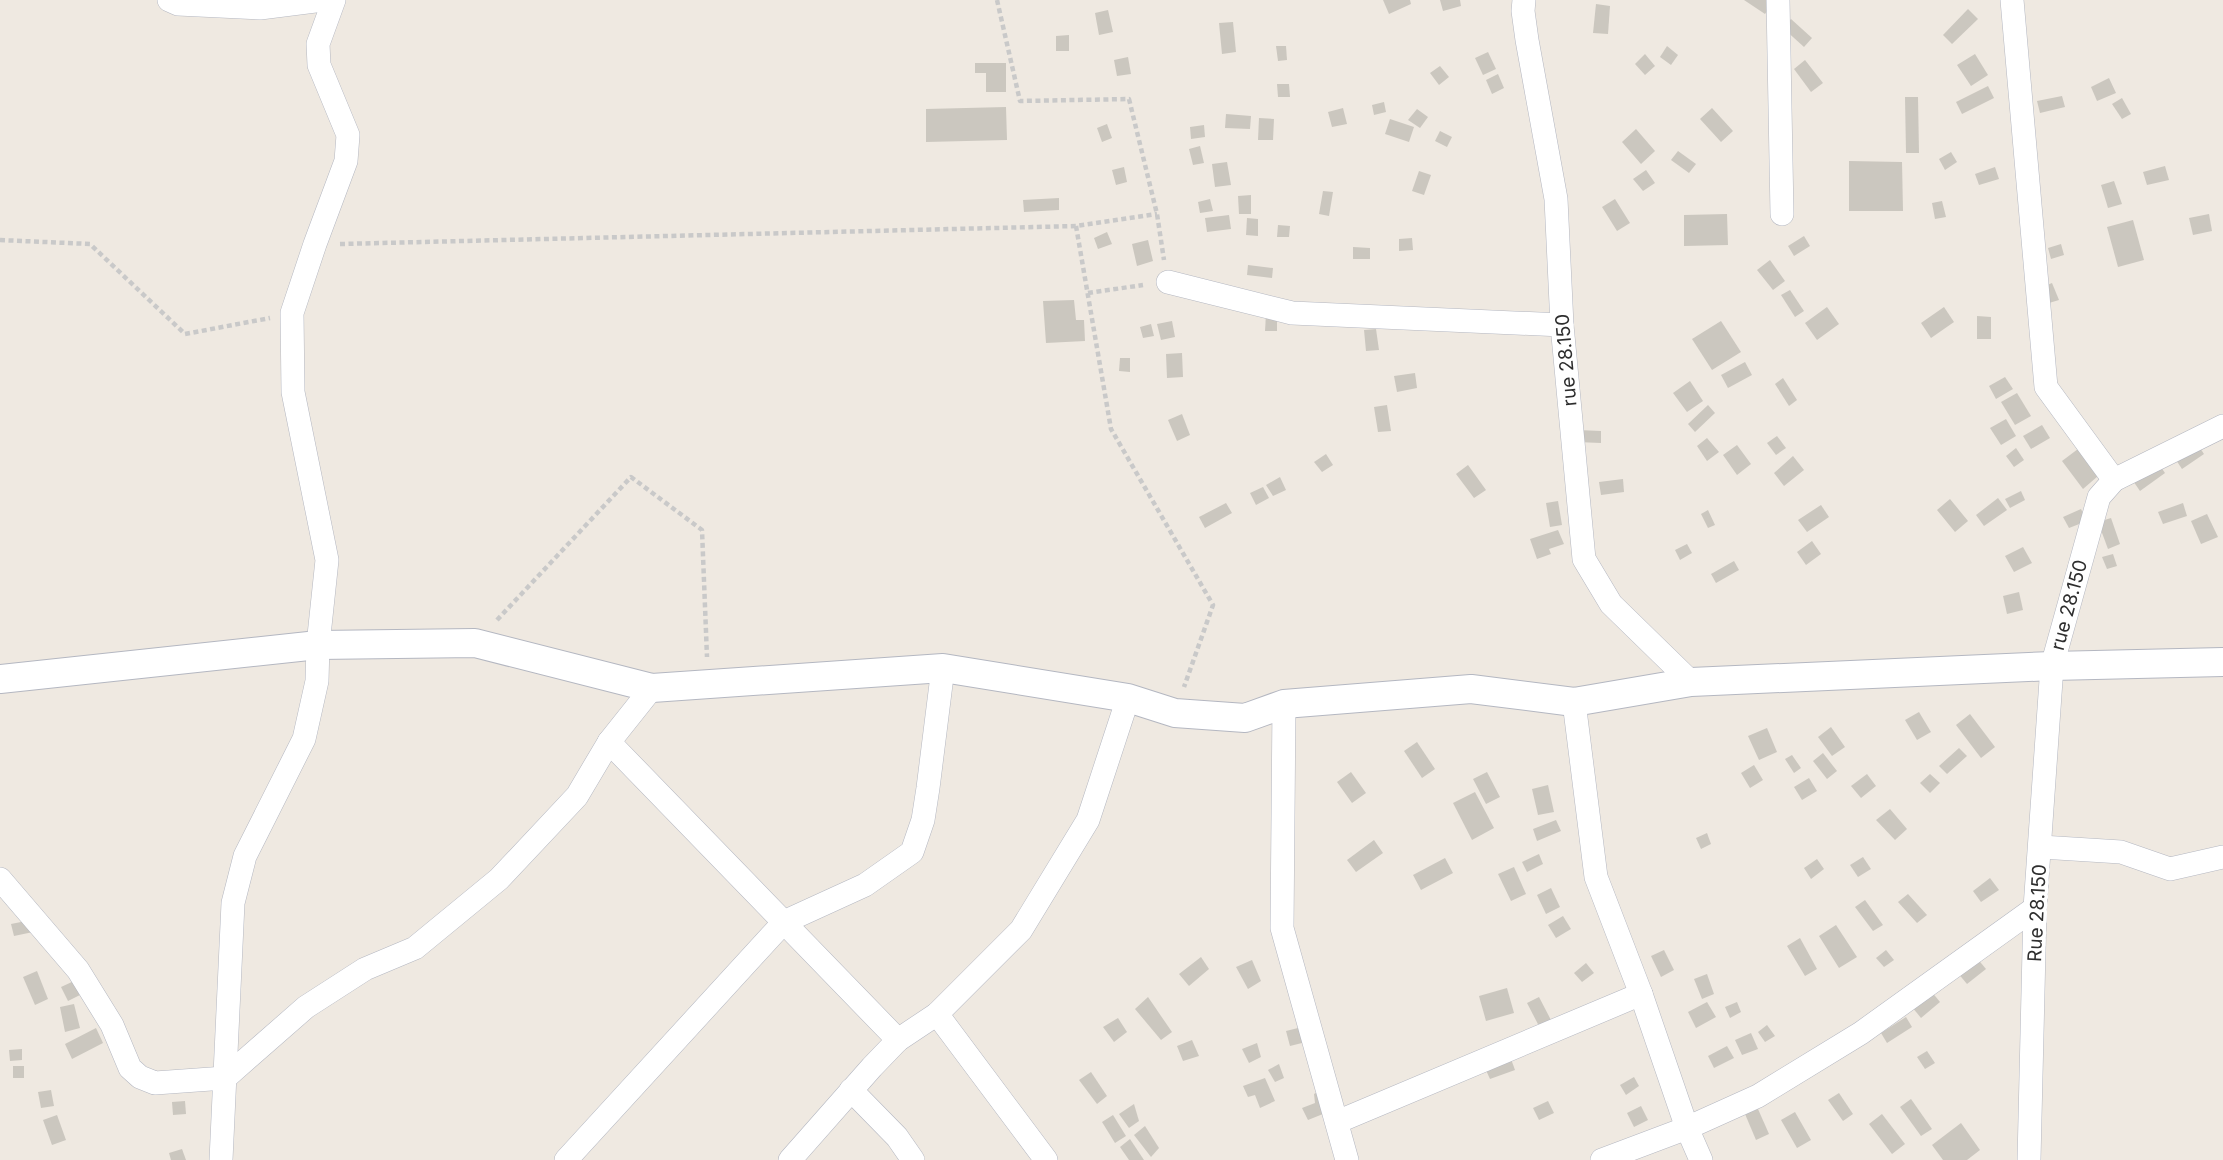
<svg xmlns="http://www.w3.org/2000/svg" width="2223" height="1160" viewBox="0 0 2223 1160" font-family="Inter,sans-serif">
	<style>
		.building { fill: #cbc7bf }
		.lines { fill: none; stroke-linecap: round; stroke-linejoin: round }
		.minor-casing { stroke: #b4b7c1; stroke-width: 24 }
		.tertiary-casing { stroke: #b4b7c1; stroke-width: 30 }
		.path { stroke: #c9c9c9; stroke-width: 4.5; stroke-dasharray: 5 3.5; stroke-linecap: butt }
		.minor { stroke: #fff; stroke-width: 23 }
		.tertiary { stroke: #fff; stroke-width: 28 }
		.labels { text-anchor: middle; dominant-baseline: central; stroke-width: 7; stroke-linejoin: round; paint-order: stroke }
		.street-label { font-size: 19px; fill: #2e2e2e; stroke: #fff }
	</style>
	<rect width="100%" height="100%" fill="#efe9e1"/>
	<g class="building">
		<polygon points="1383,0 1410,0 1411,4 1389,14"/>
		<polygon points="1440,0 1460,0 1461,6 1443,11"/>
		<polygon points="1744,0 1771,0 1774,2 1765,14"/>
		<polygon points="1596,4 1610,6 1608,34 1593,33"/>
		<polygon points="1968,9 1978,19 1952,44 1943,35"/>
		<polygon points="1108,10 1113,32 1099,35 1095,13"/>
		<polygon points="1791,19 1812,38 1804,47 1783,28"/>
		<polygon points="1233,22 1236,52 1222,54 1219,23"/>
		<polygon points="1069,35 1069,51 1056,51 1056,36"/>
		<polygon points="1276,46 1286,46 1287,60 1278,61"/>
		<polygon points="1667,46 1678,55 1671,65 1660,57"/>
		<polygon points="1488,52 1496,69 1483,75 1475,58"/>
		<polygon points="1645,54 1655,66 1645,75 1635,64"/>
		<polygon points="1975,54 1988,75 1971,86 1957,65"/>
		<polygon points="1128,57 1131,74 1117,76 1114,60"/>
		<polygon points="1805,60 1823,83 1811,92 1794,69"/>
		<polygon points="975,63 1006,63 1006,92 986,92 986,73 975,73"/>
		<polygon points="1440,66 1449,77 1439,85 1430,73"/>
		<polygon points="1498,74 1504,88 1492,94 1486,80"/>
		<polygon points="2109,78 2116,93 2097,101 2091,87"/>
		<polygon points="1277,84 1289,84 1290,97 1278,97"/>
		<polygon points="1988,86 1994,98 1962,114 1956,102"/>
		<polygon points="2062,96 2065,107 2040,113 2037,101"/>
		<polygon points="1905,97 1918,97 1919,153 1906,153"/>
		<polygon points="2122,98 2131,114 2122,119 2112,104"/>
		<polygon points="1384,102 1386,112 1374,115 1372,105"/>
		<polygon points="1006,107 1007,140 926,142 926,109"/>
		<polygon points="1343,108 1347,124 1332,127 1328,112"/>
		<polygon points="1712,108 1733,131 1721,142 1700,119"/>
		<polygon points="1417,109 1428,117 1420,128 1408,120"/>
		<polygon points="1226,114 1251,116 1250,129 1225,128"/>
		<polygon points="1259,118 1274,119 1273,140 1258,140"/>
		<polygon points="1390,119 1414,127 1409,142 1385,134"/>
		<polygon points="1107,124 1112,138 1102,142 1097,128"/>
		<polygon points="1204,125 1205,137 1191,139 1190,127"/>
		<polygon points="1636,129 1655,151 1641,164 1622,142"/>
		<polygon points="1440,131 1452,137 1447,147 1435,141"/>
		<polygon points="1200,146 1204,163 1193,165 1189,149"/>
		<polygon points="1678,151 1696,164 1689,173 1671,160"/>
		<polygon points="1951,152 1957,162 1945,170 1939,159"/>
		<polygon points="1849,161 1902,162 1903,211 1849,211"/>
		<polygon points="1227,162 1231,185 1215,187 1212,164"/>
		<polygon points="2165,166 2169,180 2147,185 2143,172"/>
		<polygon points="1124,167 1127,182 1116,185 1112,170"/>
		<polygon points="1995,167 1999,179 1979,185 1975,174"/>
		<polygon points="1646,170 1655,183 1643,191 1633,179"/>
		<polygon points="1419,171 1431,175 1424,195 1412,191"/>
		<polygon points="2114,181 2122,204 2108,208 2101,185"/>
		<polygon points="1323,191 1333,192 1329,216 1319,214"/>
		<polygon points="1251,195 1251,214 1239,214 1238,196"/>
		<polygon points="1059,198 1059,210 1024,212 1023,200"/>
		<polygon points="1210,199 1213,211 1200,213 1198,202"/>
		<polygon points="1615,199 1630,223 1617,231 1602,207"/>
		<polygon points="1942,201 1946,217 1935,219 1932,203"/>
		<polygon points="1727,214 1728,245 1684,246 1684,215"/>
		<polygon points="2209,214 2212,231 2193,235 2189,218"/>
		<polygon points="1229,215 1231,229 1207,232 1205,218"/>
		<polygon points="1247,218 1258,219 1258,236 1246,235"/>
		<polygon points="2133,220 2144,260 2118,267 2107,227"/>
		<polygon points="1278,225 1290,226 1289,237 1277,237"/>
		<polygon points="1107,232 1112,244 1098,249 1094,238"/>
		<polygon points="1804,236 1810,246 1794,256 1788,246"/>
		<polygon points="1412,238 1413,250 1399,251 1399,239"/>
		<polygon points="1148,240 1153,261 1137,266 1132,244"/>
		<polygon points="2061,244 2064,255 2051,259 2048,248"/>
		<polygon points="1353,247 1370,248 1370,259 1353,259"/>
		<polygon points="1770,260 1785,281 1773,290 1757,270"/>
		<polygon points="1248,265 1273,268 1272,278 1247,275"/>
		<polygon points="2052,283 2059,300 2049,303 2042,287"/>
		<polygon points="1790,290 1804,311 1795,317 1781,295"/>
		<polygon points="1074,300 1076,320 1084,320 1085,341 1046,343 1043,301"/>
		<polygon points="1827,307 1839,324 1817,340 1805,323"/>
		<polygon points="1944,307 1954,322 1931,338 1921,323"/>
		<polygon points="1266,314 1277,314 1277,331 1265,331"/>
		<polygon points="1977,316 1991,317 1991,339 1977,339"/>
		<polygon points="1172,321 1175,337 1161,340 1157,324"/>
		<polygon points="1721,321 1741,352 1712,370 1692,339"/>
		<polygon points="1151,324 1154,336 1143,338 1140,327"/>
		<polygon points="1376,329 1379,350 1366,351 1364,330"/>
		<polygon points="1182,353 1183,377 1167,378 1166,354"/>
		<polygon points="1120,358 1130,358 1130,372 1119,371"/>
		<polygon points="1745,362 1752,375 1728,388 1721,375"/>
		<polygon points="1415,373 1417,388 1397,392 1394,376"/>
		<polygon points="2005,377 2013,389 1996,399 1989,386"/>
		<polygon points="1783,378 1797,400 1789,406 1775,384"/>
		<polygon points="1690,381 1703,401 1687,412 1673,393"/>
		<polygon points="2017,393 2031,416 2015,425 2001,402"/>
		<polygon points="1387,405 1391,431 1378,432 1374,407"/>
		<polygon points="1708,405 1715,413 1695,432 1688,424"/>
		<polygon points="1182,414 1190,435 1177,441 1168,420"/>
		<polygon points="2006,419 2016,436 2001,445 1990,428"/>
		<polygon points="2042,425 2050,438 2031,449 2023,436"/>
		<polygon points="1578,430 1601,431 1601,443 1577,442"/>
		<polygon points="1777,436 1786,448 1776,455 1767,443"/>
		<polygon points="1707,438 1719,452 1707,461 1697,446"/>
		<polygon points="2196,442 2204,454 2182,469 2174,457"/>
		<polygon points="1737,445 1751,464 1737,475 1723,455"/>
		<polygon points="2016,448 2024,460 2014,467 2006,456"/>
		<polygon points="2078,449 2098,476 2083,489 2062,461"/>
		<polygon points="1326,454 1333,465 1322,472 1314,462"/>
		<polygon points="1793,456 1804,470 1784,486 1774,473"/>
		<polygon points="2156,460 2165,473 2140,491 2131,478"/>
		<polygon points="1468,465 1486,490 1474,498 1456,474"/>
		<polygon points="1280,477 1286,490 1273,496 1266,485"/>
		<polygon points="1623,479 1624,492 1601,495 1599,482"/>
		<polygon points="1263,487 1269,498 1256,505 1250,493"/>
		<polygon points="2021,491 2025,500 2010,508 2005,499"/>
		<polygon points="1998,498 2007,510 1984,526 1976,515"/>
		<polygon points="1950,499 1968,521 1955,532 1937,510"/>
		<polygon points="1558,501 1562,525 1550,527 1546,503"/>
		<polygon points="1226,503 1232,513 1205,528 1199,517"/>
		<polygon points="2183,503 2187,516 2163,524 2158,512"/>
		<polygon points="1821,505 1829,517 1807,532 1798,520"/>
		<polygon points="2081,509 2087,521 2069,528 2063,517"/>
		<polygon points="1708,510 1715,525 1708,528 1701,514"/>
		<polygon points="2207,514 2218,537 2201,544 2191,521"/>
		<polygon points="2111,518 2120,544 2108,549 2098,522"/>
		<polygon points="1558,530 1564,544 1549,549 1551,554 1537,559 1530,539"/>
		<polygon points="1812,541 1821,554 1806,565 1797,552"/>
		<polygon points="1687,544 1692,553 1680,560 1675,550"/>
		<polygon points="2023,547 2032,563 2014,572 2005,556"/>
		<polygon points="2113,554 2117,566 2107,569 2102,557"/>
		<polygon points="1734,561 1739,570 1716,583 1711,574"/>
		<polygon points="2019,592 2023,610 2007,614 2003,596"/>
		<polygon points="1919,712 1931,732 1917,740 1905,720"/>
		<polygon points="1970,714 1995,747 1981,758 1956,725"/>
		<polygon points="1831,727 1845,747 1832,756 1818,737"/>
		<polygon points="1767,728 1777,752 1759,760 1748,736"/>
		<polygon points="1417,742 1435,769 1422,778 1404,751"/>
		<polygon points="1959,748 1967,756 1947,774 1939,766"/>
		<polygon points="1823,753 1837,771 1827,779 1813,761"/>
		<polygon points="1792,755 1801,768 1794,773 1785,759"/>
		<polygon points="1754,765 1763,780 1750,788 1741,773"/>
		<polygon points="1351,772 1366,793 1352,803 1337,782"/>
		<polygon points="1487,772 1500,797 1486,804 1473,779"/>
		<polygon points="1867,774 1876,786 1861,798 1851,786"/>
		<polygon points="1930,774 1940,783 1930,793 1920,783"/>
		<polygon points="1809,778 1817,791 1802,800 1794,787"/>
		<polygon points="1548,785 1554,812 1538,815 1532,789"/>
		<polygon points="1475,792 1494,828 1472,840 1453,803"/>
		<polygon points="1890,809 1907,829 1895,840 1876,820"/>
		<polygon points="1556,820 1561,831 1537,841 1533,829"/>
		<polygon points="1707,833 1711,844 1701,849 1696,838"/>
		<polygon points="1374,840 1383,853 1356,872 1347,860"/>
		<polygon points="1539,854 1543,864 1527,872 1522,862"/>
		<polygon points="1863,857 1871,869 1858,877 1850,865"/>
		<polygon points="1445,858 1453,873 1421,890 1413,875"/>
		<polygon points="1817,859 1824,869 1811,879 1804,868"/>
		<polygon points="1514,867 1526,894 1511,901 1498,874"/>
		<polygon points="1990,878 1999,890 1981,902 1973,891"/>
		<polygon points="1551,888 1560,907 1546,914 1537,895"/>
		<polygon points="1908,894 1927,915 1917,923 1898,902"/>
		<polygon points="1865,900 1883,925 1873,931 1855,907"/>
		<polygon points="1563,916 1571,929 1556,938 1548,925"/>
		<polygon points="31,920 33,932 14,936 11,924"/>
		<polygon points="1836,925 1857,957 1839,968 1819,936"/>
		<polygon points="1800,938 1817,969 1805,976 1787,946"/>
		<polygon points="1664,950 1674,970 1661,977 1651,956"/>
		<polygon points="1886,950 1894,960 1884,967 1876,958"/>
		<polygon points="1201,957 1209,969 1189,986 1179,974"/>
		<polygon points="1976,957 1986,969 1967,984 1957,972"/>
		<polygon points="1252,960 1261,981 1248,989 1236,967"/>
		<polygon points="1586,963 1594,973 1582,982 1574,973"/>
		<polygon points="37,971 48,999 35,1005 23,977"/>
		<polygon points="1707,974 1714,994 1702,999 1694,979"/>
		<polygon points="74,981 80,995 68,1001 61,987"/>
		<polygon points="1507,988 1514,1013 1486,1021 1479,996"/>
		<polygon points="1931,991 1940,1002 1921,1018 1912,1007"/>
		<polygon points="1148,997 1172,1032 1161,1040 1135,1009"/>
		<polygon points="1539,997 1552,1022 1540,1028 1527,1003"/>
		<polygon points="1707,1002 1716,1017 1696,1028 1688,1012"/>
		<polygon points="1737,1002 1741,1012 1730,1018 1725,1007"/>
		<polygon points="74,1004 80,1028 65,1032 60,1007"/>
		<polygon points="1906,1017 1912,1027 1887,1043 1881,1033"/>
		<polygon points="1118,1018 1127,1032 1114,1042 1103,1027"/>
		<polygon points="1767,1025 1775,1036 1765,1042 1758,1032"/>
		<polygon points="1302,1027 1306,1042 1290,1046 1286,1031"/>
		<polygon points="96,1028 103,1043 72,1059 65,1044"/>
		<polygon points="1751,1033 1758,1049 1742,1055 1735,1040"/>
		<polygon points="1192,1040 1199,1056 1183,1061 1177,1046"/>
		<polygon points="1257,1043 1261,1057 1249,1063 1242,1049"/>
		<polygon points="1727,1046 1734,1058 1714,1068 1708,1056"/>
		<polygon points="22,1049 22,1060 10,1061 9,1050"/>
		<polygon points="1927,1051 1935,1063 1925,1069 1917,1057"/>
		<polygon points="1511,1059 1515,1070 1490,1079 1485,1068"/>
		<polygon points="1279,1064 1284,1078 1275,1082 1268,1070"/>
		<rect x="13" y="1066" width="11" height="12"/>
		<polygon points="1091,1072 1107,1096 1097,1104 1079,1080"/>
		<polygon points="1634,1077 1639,1086 1626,1095 1620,1085"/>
		<polygon points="1265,1078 1275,1101 1260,1108 1255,1095 1248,1097 1243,1086"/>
		<polygon points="51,1090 54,1106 41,1108 38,1092"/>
		<polygon points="1321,1090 1328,1112 1308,1120 1302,1108 1315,1103 1314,1094"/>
		<polygon points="1839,1093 1853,1114 1843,1121 1828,1100"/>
		<polygon points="1911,1099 1932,1129 1921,1136 1900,1107"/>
		<polygon points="185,1101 186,1114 173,1115 172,1102"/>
		<polygon points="1548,1101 1554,1113 1539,1120 1533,1108"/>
		<polygon points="1134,1104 1139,1121 1129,1128 1119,1114"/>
		<polygon points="1641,1106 1648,1120 1634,1127 1627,1113"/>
		<polygon points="1758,1109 1769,1134 1756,1140 1745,1114"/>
		<polygon points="1795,1112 1811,1140 1797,1148 1781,1120"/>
		<polygon points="1882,1114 1905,1144 1892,1154 1869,1124"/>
		<polygon points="57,1115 66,1140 52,1145 43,1120"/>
		<polygon points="1113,1115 1126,1136 1115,1143 1102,1122"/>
		<polygon points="1961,1123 1980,1150 1967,1160 1943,1160 1932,1145"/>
		<polygon points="1145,1126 1159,1148 1151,1157 1134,1135"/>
		<polygon points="1130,1139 1144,1160 1129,1160 1120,1147"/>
		<polygon points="182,1149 186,1160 171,1160 169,1153"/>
	</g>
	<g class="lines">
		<g class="minor-casing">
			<g id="minor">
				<polyline points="169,0 178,4 260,8 323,0"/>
				<polyline points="1524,0 1523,11 1527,40 1556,199 1562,325 1584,559 1611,604 1691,682"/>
				<polyline points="1778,0 1782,214"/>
				<polyline points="2012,0 2046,387 2114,480"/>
				<polyline points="1168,282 1292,313 1562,325"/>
				<polyline points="1574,702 1596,877 1641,994 1687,1128 1701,1160"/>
				<polyline points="1284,704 1282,928 1347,1160"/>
				<polyline points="609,742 898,1040"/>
				<polyline points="2041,847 2121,852 2170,869 2223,857"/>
				<polyline points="0,879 78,970 112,1025 130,1068 140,1077 155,1083 225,1078 306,1007 365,969 415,948 499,879 577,796 609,742 652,688"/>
				<polyline points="937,1014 1046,1160"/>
				<polyline points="851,1090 897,1137 913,1160"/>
				<polyline points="1337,1122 1641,994"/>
				<polyline points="221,1160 233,903 245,856 304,739 317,681 318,645 327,560 293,392 292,313 315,244 346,161 348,135 319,65 318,44 334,0"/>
				<polyline points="566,1160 784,922 865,885 912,852 923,820 928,788 943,668"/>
				<polyline points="790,1160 872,1067 898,1040 937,1014 1021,930 1088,820 1128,698"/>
				<polyline points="1602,1160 1687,1128 1758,1096 1861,1033 2035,908"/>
				<polyline points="2029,1160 2035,908 2052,666 2099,497 2114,480 2223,426"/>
			</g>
		</g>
		<g class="tertiary-casing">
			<polyline id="tertiary" points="0,679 318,645 475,643 652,688 943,668 1128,698 1175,713 1245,718 1284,704 1471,689 1574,702 1691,682 2052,666 2223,662"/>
		</g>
		<g class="path">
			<polyline points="997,0 1020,101 1129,99 1157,214 1164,260"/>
			<polyline points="1076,226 1111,429 1213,605 1184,687"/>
			<polyline points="0,240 90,244 185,334 270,318"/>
			<polyline points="340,244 1076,226 1157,214"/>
			<polyline points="1088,293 1143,285"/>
			<polyline points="497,620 631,477 702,530 707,657"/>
		</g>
		<use href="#minor" class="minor"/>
		<use href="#tertiary" class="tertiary"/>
	</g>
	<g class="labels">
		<g class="street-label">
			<text transform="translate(1566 360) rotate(-95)">rue 28.150</text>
			<text transform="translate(2069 605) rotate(-75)">rue 28.150</text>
			<text transform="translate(2037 913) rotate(-87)">Rue 28.150</text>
		</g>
	</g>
</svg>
